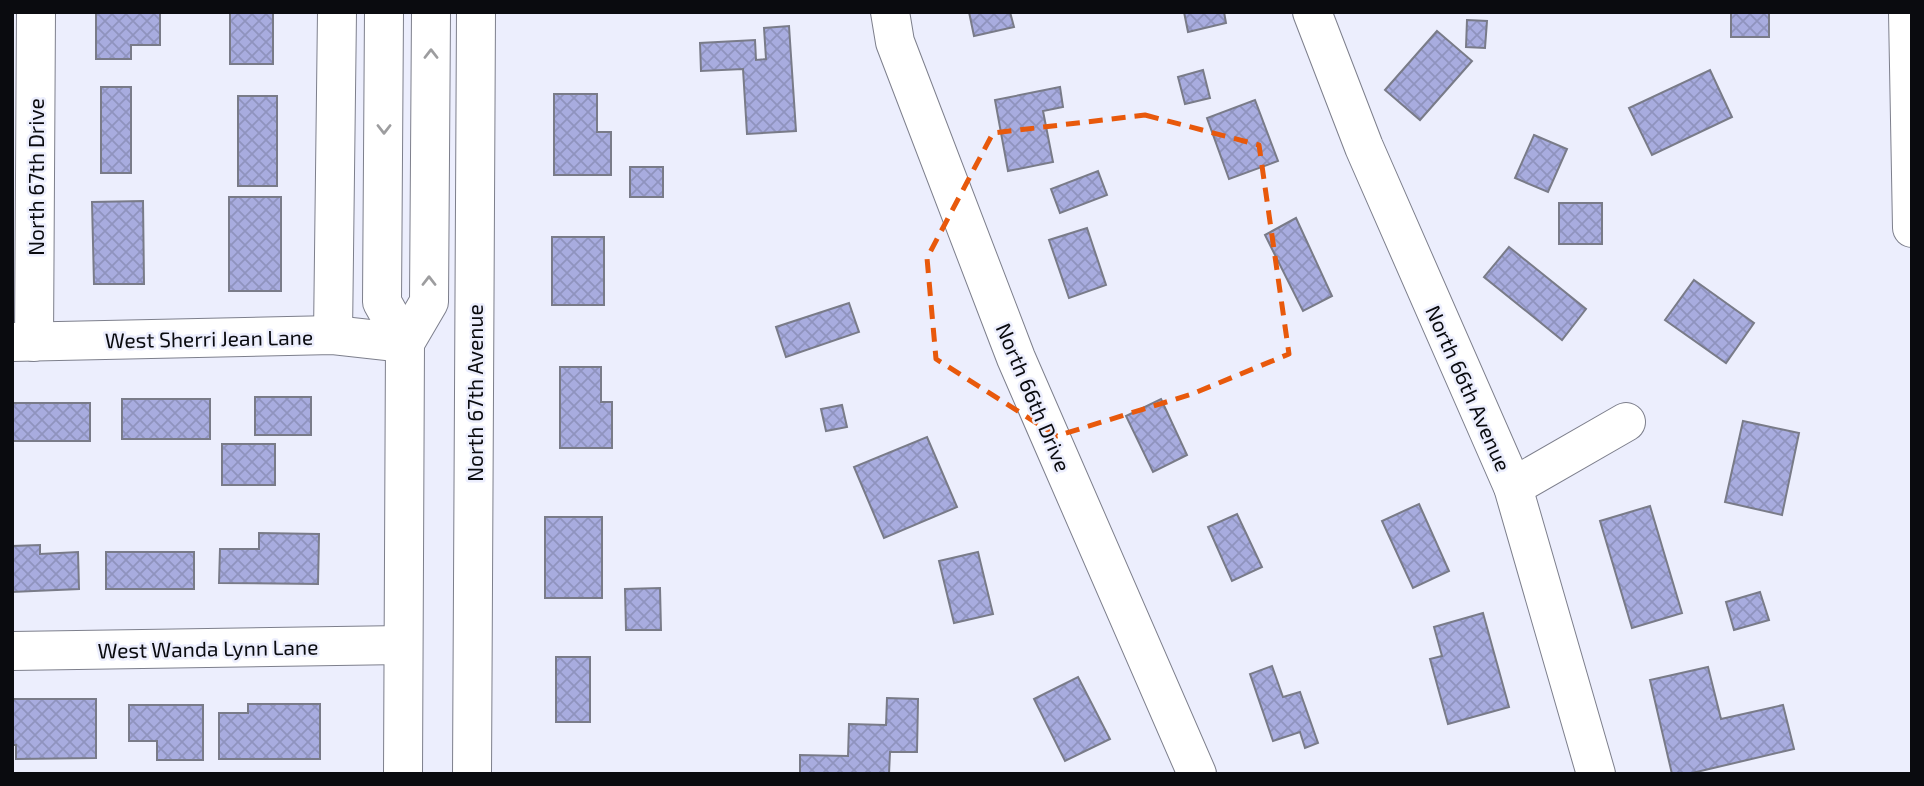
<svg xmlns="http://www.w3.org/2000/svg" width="1924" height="786" viewBox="0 0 1924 786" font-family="'Exo 2',sans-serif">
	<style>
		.building { fill: url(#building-cross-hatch); stroke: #797b88; stroke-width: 2 }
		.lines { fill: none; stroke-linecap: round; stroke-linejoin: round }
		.minor-casing { stroke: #7d7f8c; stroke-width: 40 }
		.major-casing { stroke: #7d7f8c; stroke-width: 40 }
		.minor { stroke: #fff; stroke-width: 38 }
		.major { stroke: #fff; stroke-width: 38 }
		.oneway { stroke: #9d9d9f }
		.marked { fill: none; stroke: #e8590c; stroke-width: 5; stroke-dasharray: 14 9; stroke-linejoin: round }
		.labels { text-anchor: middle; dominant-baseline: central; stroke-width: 5; stroke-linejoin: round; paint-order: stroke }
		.street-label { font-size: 21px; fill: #0a0b0f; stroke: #eceefd }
	</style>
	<defs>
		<pattern id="building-cross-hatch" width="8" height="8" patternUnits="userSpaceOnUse" patternTransform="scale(1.75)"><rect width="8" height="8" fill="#a8acdf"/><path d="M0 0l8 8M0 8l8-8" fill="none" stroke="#8f93be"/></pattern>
	</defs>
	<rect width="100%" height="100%" fill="#eceefd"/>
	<g class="building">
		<polygon points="96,12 160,12 160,45 131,45 131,59 96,59"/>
		<rect x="230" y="12" width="43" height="52"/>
		<polygon points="969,12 1010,12 1014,27 974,36"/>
		<polygon points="1184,12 1224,12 1226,23 1188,32"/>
		<rect x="1731" y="12" width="38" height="25"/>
		<polygon points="1467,20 1487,21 1485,48 1466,47"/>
		<polygon points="789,26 796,131 747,134 743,69 701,71 700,43 755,40 756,60 766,59 764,28"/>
		<polygon points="1437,31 1472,61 1420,120 1385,90"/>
		<polygon points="1203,70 1210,98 1185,104 1178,77"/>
		<polygon points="1710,70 1732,117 1652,155 1629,108"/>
		<rect x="101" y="87" width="30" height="86"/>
		<polygon points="1060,87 1063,107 1043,111 1053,162 1008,171 995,100"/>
		<polygon points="554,94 597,94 597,132 611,132 611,175 554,175"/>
		<rect x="238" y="96" width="39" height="90"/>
		<polygon points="1255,100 1278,161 1229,179 1207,118"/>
		<polygon points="1534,135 1567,149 1548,192 1515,178"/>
		<rect x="630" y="167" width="33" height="30"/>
		<polygon points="1098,171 1107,195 1060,213 1051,189"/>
		<rect x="229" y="197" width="52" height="94"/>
		<polygon points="143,201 144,284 94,284 92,202"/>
		<rect x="1559" y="203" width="43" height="41"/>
		<polygon points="1296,218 1332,296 1303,311 1265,235"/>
		<polygon points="1087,228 1106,285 1069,298 1049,240"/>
		<rect x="552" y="237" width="52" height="68"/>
		<polygon points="1509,247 1586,309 1562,340 1484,277"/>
		<polygon points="1694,280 1754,323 1726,363 1665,320"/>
		<polygon points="849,303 859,332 786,357 776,327"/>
		<polygon points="560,367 601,367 601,402 612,402 612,448 560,448"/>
		<rect x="255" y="397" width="56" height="38"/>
		<rect x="122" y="399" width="88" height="40"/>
		<polygon points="1161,399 1187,455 1153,472 1126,416"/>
		<rect x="12" y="403" width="78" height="38"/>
		<polygon points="842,405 847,427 826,431 821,409"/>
		<polygon points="1743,421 1799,433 1782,515 1725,502"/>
		<polygon points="927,437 957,507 884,538 854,467"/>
		<rect x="222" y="444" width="53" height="41"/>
		<polygon points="1419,504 1449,571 1413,588 1382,521"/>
		<polygon points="1650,506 1682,613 1632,628 1600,521"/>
		<polygon points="1237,514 1262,567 1232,581 1208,527"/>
		<rect x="545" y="517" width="57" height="81"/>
		<polygon points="259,533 319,534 318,584 219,583 220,549 259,549"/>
		<polygon points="40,545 40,554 78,552 79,589 12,592 12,546"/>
		<rect x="106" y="552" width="88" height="37"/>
		<polygon points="978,552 993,614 954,623 939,561"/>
		<polygon points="660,588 661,630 626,630 625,589"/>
		<polygon points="1760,592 1769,620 1734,630 1726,602"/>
		<polygon points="1483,613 1509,707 1448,724 1430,659 1442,656 1434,627"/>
		<rect x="556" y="657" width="34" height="65"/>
		<polygon points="1272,666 1283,697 1300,692 1318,743 1305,748 1300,732 1273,741 1250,674"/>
		<polygon points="1708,667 1721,719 1783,705 1794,749 1688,774 1672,774 1650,680"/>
		<polygon points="1078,677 1110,739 1065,761 1034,699"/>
		<polygon points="887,698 918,699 917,752 890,752 889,774 800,774 800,755 848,756 849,724 886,725"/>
		<polygon points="12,699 96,699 96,758 16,759 16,745 12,745"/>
		<polygon points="248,704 320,704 320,759 219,759 219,713 248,713"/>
		<polygon points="129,705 203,705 203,760 157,760 157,741 129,741"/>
	</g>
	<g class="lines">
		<g class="minor-casing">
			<g id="minor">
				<polyline points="890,12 895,42 1016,358 1197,774"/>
				<polyline points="1312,12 1364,147 1513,487 1596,774"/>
				<polyline points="1908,12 1912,228"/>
				<polyline points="333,335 337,12"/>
				<polyline points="12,342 333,335 405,343"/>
				<polyline points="34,342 36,12"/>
				<polyline points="1513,487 1626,422"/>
				<polyline points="12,651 403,645"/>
				<polyline points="472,774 476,12"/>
			</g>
		</g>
		<g class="major-casing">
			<g id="major">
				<polyline points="384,12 382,302 405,343 403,774"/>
				<polyline points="405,343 429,302 431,12"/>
			</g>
		</g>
		<use href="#minor" class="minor"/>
		<use href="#major" class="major"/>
	</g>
	<defs><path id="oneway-chevron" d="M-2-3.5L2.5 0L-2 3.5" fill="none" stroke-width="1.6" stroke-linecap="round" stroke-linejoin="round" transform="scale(1.75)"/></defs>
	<g class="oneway">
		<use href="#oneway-chevron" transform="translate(431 54) rotate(-90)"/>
		<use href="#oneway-chevron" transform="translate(384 129) rotate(90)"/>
		<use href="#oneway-chevron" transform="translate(429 281) rotate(-90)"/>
	</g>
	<path class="marked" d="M1145,115L1259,145L1289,354L1192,394L1057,436L936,359L927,258L993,133Z"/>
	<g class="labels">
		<g class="street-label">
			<text transform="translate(35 177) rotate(-90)">North 67th Drive</text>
			<text transform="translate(209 338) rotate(-1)">West Sherri Jean Lane</text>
			<text transform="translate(1469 388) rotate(66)">North 66th Avenue</text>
			<text transform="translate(474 393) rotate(-90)">North 67th Avenue</text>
			<text transform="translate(1034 397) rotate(67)">North 66th Drive</text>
			<text transform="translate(208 648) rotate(-1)">West Wanda Lynn Lane</text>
		</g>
	</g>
	<rect width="1924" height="786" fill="none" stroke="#0a0b0f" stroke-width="28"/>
</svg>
